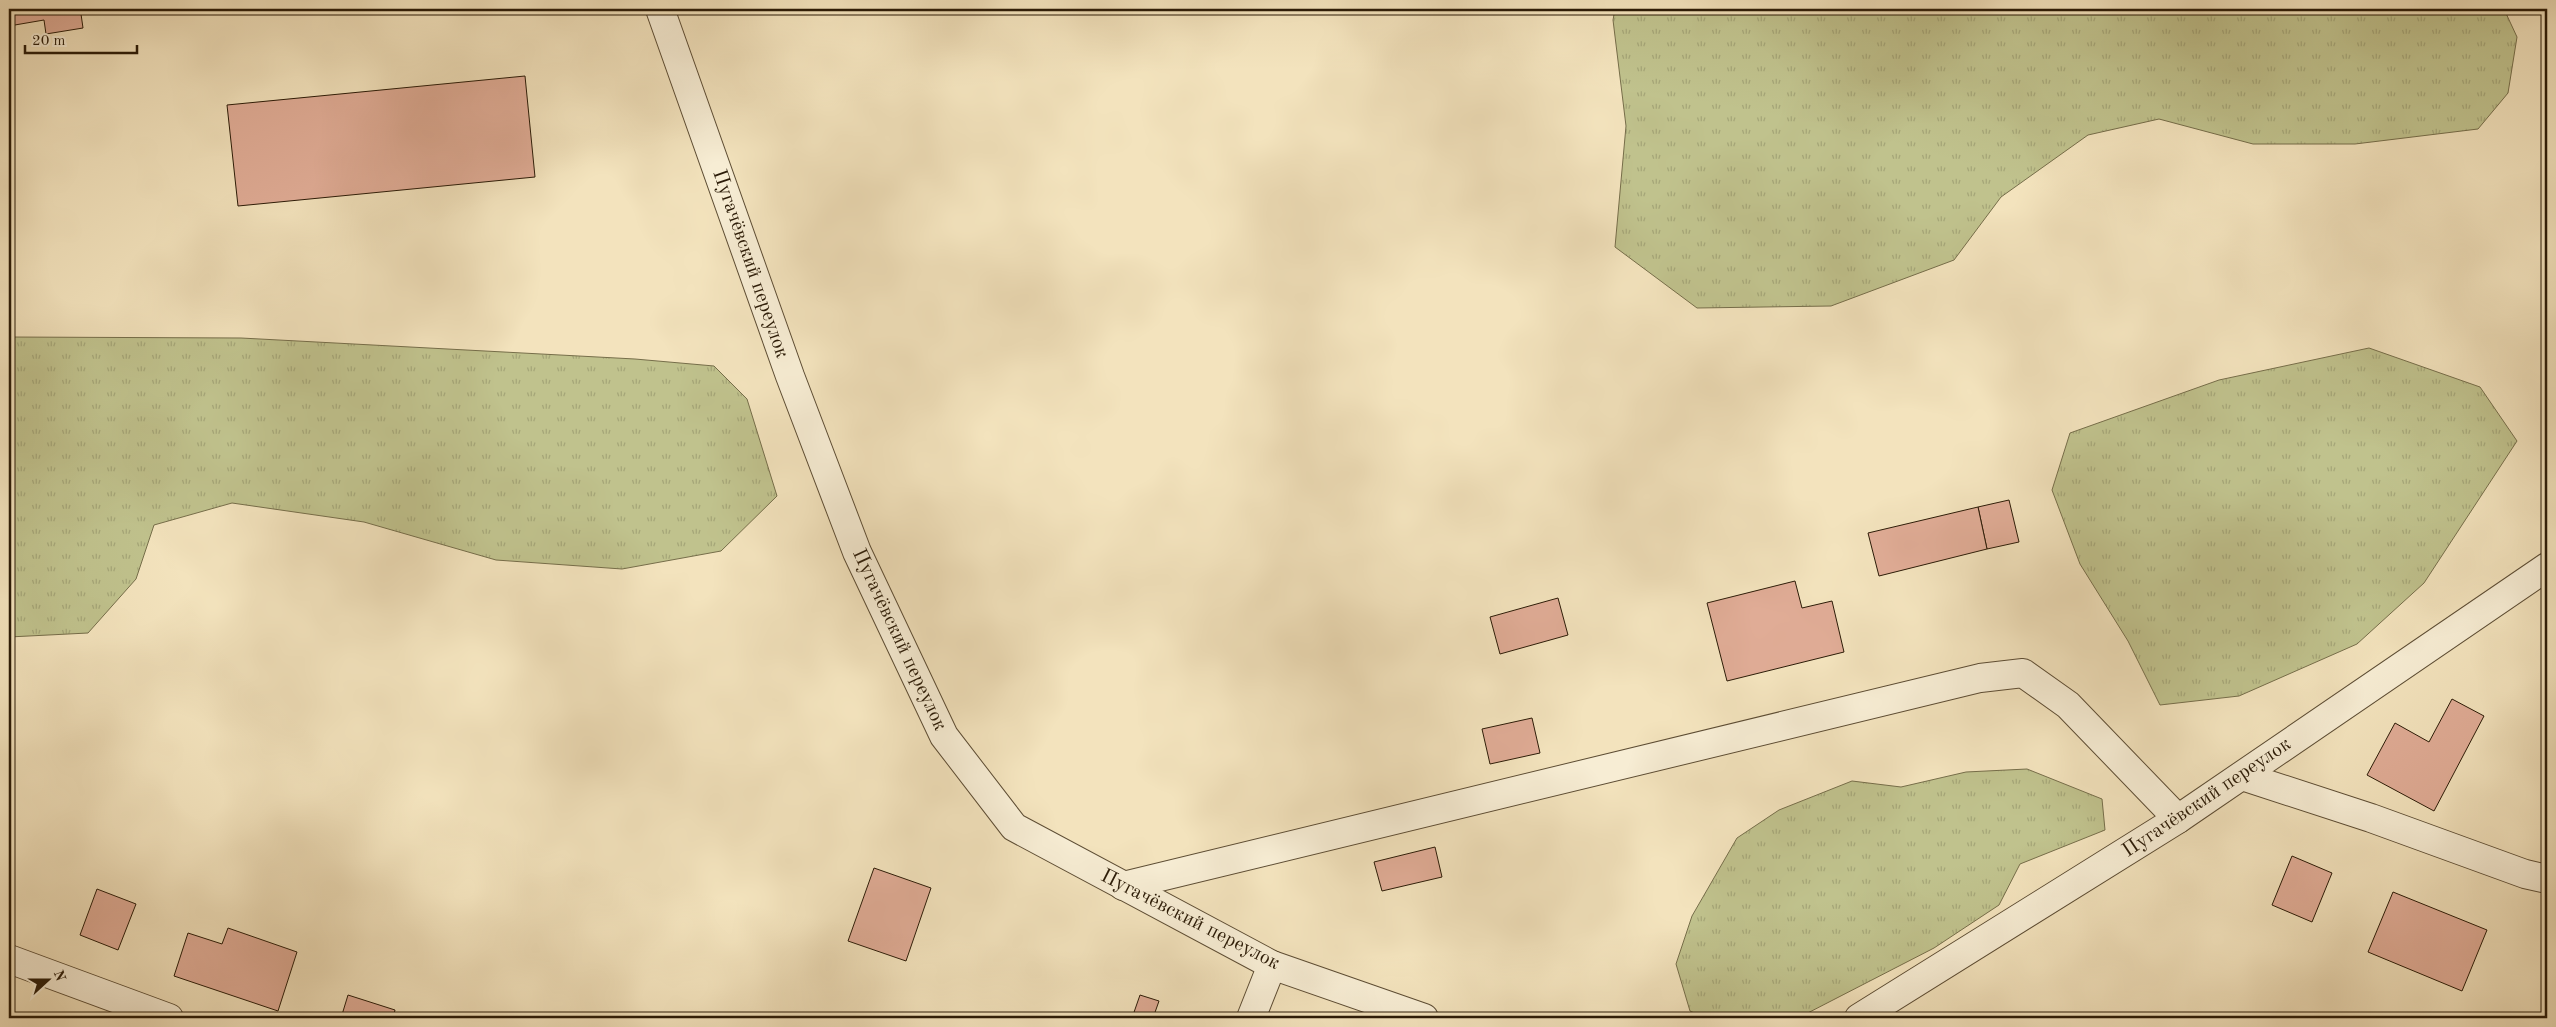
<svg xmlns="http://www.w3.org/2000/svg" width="2556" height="1027" viewBox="0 0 2556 1027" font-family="'Old Standard TT',serif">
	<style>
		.grass { fill: url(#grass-tufts); stroke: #766e4a }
		.building { fill: #e0ac96; stroke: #2b1b07 }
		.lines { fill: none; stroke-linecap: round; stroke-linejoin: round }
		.minor-casing { stroke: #5d4d34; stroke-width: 30 }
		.minor { stroke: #f7edd4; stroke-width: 28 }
		.labels { text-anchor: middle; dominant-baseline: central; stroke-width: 4; stroke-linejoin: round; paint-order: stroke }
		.street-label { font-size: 20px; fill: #2b1b07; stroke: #f7edd4 }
	</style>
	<defs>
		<pattern id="grass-tufts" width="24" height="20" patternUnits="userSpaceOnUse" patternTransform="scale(1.25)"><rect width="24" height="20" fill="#c0c28d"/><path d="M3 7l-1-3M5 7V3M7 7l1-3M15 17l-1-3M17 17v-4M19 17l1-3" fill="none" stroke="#a5a678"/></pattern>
	</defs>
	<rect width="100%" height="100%" fill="#f3e3bd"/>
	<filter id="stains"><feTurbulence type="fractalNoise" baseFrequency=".004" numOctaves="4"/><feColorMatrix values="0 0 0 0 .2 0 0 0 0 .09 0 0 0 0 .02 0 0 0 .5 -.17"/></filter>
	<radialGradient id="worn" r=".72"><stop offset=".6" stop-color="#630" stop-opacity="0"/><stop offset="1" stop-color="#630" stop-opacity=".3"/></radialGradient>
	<g class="grass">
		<polygon points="1615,9 2504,9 2517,37 2508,93 2478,129 2355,144 2253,144 2159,119 2088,135 2001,197 1954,260 1831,306 1697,308 1615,247 1626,126 1613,20"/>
		<polygon points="9,337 241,338 635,359 714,366 747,399 777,496 721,551 622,569 496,560 364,522 232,503 154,525 136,579 88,633 9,637"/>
		<polygon points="2369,348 2480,387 2517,441 2424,583 2357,644 2239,696 2160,705 2128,641 2080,564 2052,490 2070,433 2219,380"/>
		<polygon points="2027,769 2102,799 2105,830 2020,864 1999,905 1934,948 1798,1018 1705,1018 1690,1011 1676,964 1692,916 1737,838 1779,810 1852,781 1901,787 1966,772"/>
	</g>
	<g class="building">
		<polygon points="9,9 115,9 81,14 83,28 46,34 44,20 9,26"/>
		<polygon points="525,76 535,177 238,206 227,105"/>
		<polygon points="2009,500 2019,542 1987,549 1978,507"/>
		<polygon points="1978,507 1987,549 1879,576 1868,533"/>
		<polygon points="1795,581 1802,608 1832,601 1844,652 1727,681 1707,603"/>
		<polygon points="1558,598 1568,635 1500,654 1490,617"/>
		<polygon points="2452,699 2484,716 2434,811 2367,775 2395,723 2429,742"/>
		<polygon points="1532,718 1540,753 1490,764 1482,729"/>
		<polygon points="1435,847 1442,877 1382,891 1374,862"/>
		<polygon points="2292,856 2332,873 2312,922 2272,905"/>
		<polygon points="874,868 931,888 906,961 848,941"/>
		<polygon points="97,889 136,904 118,950 80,935"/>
		<polygon points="2393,892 2487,930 2462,991 2368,952"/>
		<polygon points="228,928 297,952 278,1011 174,976 188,933 222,944"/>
		<polygon points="348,995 395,1010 393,1018 341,1018"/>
		<polygon points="1140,995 1159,1001 1153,1018 1132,1018"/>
	</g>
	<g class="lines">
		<g class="minor-casing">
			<g id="minor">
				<polyline points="660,9 790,376 857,552 944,736 1014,827 1272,965 1424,1018"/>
				<polyline points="2242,776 2371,818 2525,874 2547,879"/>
				<polyline points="1123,886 1980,678 2023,673 2068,705 2178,819"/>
				<polyline points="9,959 169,1018"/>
				<polyline points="1251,1018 1272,965"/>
				<polyline points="1859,1018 2178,819 2547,567"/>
			</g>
		</g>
		<use href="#minor" class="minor"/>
	</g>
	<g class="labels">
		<g class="street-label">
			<text transform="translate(750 264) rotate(71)">Пугачёвский переулок</text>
			<text transform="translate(899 640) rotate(65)">Пугачёвский переулок</text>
			<text transform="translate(2207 798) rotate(-34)">Пугачёвский переулок</text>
			<text transform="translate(1190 920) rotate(27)">Пугачёвский переулок</text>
		</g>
	</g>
	<rect width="2556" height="1027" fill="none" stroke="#f3e3bd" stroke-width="30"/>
	<rect x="10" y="10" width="2536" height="1007" fill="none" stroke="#2b1b07" stroke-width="2.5"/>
	<rect x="15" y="15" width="2526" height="997" fill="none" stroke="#2b1b07"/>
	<g transform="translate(48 980) rotate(69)" stroke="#f7edd4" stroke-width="4" paint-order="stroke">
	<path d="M0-4L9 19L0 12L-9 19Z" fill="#2b1b07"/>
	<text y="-8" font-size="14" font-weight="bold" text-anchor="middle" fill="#2b1b07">N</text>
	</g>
	<path d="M25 45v8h112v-8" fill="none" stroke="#2b1b07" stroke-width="2.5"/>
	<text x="32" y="45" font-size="15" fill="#2b1b07" stroke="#f7edd4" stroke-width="4" paint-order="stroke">20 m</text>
	<rect width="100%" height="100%" filter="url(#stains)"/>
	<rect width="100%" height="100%" fill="url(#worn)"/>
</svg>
